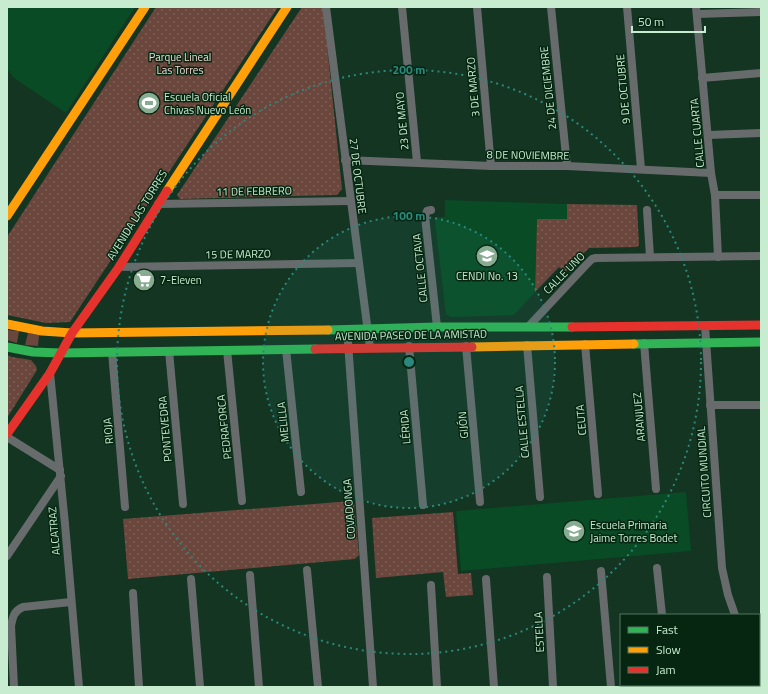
<svg xmlns="http://www.w3.org/2000/svg" width="768" height="694" viewBox="0 0 768 694" font-family="'Titillium Web',sans-serif">
	<style>
		.built { fill: #094b25 }
		.green { fill: #6b463c }
		.park { fill: url(#park-dots) }
		.lines { fill: none; stroke-linecap: round; stroke-linejoin: round }
		.street { stroke: #686b6c; stroke-width: 8 }
		.fast { stroke: #30b455; stroke-width: 9 }
		.slow { stroke: #ff9f0a; stroke-width: 9 }
		.jam { stroke: #e5322d; stroke-width: 9 }
		.ring { fill: none; stroke: #2b887d; stroke-width: 2; stroke-dasharray: 2 4 }
		.labels { text-anchor: middle; dominant-baseline: central; stroke-width: 3; stroke-linejoin: round; paint-order: stroke }
		.park-label { font-size: 11px; fill: #f2d9d4; stroke: #062612 }
		.street-label { font-size: 11px; fill: #c7eccf; stroke: #062612 }
		.poi-label { font-size: 11px; fill: #c7eccf; stroke: #062612; text-anchor: start }
		.centre { fill: #2b887d; stroke: #062612; stroke-width: 2 }
		.ring-label { font-size: 12px; text-anchor: middle; font-weight: bold; fill: #2b887d; stroke: #062612; stroke-width: 3; stroke-linejoin: round; paint-order: stroke }
	</style>
	<defs>
		<pattern id="park-dots" width="8" height="8" patternUnits="userSpaceOnUse"><rect width="8" height="8" fill="#6b463c"/><path d="M2 2h.1M6 6h.1" fill="none" stroke="#7f6157" stroke-width="1.8" stroke-linecap="round"/></pattern>
	</defs>
	<rect width="100%" height="100%" fill="#133522"/>
	<g class="built">
		<polygon points="7,7 135,7 66,113 14,78 7,69"/>
		<polygon points="445,200 567,204 567,219 537,219 535,292 514,315 451,317 446,314 435,221 437,217 445,217"/>
		<polygon points="686,492 691,551 461,571 456,511"/>
	</g>
	<g class="green">
		<polygon points="7,330 19,331 17,343 7,340"/>
		<polygon points="28,333 39,335 38,346 25,345"/>
	</g>
	<g class="park">
		<polygon points="156,7 278,7 70,322 46,323 7,315 7,237"/>
		<polygon points="302,7 323,7 342,189 337,195 180,199 177,195"/>
		<polygon points="567,204 637,205 639,245 637,247 589,248 565,272 559,267 535,292 537,219 567,219"/>
		<polygon points="7,355 12,357 31,360 36,366 37,370 7,418"/>
		<polygon points="351,501 354,504 359,555 355,559 128,579 123,519"/>
		<polygon points="453,512 458,574 471,573 473,595 446,597 443,572 376,578 372,518"/>
	</g>
	<g class="lines">
		<g class="street">
			<polyline points="326,7 370,348"/>
			<polyline points="402,7 417,162"/>
			<polyline points="477,7 491,166"/>
			<polyline points="551,7 567,166"/>
			<polyline points="627,7 641,169"/>
			<polyline points="696,7 711,173 715,195 718,257"/>
			<polyline points="697,14 761,12"/>
			<polyline points="702,78 761,73"/>
			<polyline points="708,135 761,133"/>
			<polyline points="345,160 491,166 567,166 711,173"/>
			<polyline points="715,195 761,195"/>
			<polyline points="158,204 350,201"/>
			<polyline points="431,210 427,211 425,216 437,327"/>
			<polyline points="647,210 650,257"/>
			<polyline points="119,267 358,263"/>
			<polyline points="705,326 722,568 728,595 735,615"/>
			<polyline points="528,327 585,266 592,259 596,258 761,256"/>
			<polyline points="347,329 373,687"/>
			<polyline points="644,343 656,489"/>
			<polyline points="585,344 598,494"/>
			<polyline points="527,345 540,497"/>
			<polyline points="409,346 423,505"/>
			<polyline points="466,346 480,502"/>
			<polyline points="286,349 301,492"/>
			<polyline points="227,350 242,501"/>
			<polyline points="169,351 183,504"/>
			<polyline points="112,352 125,507"/>
			<polyline points="50,373 65,524 79,687"/>
			<polyline points="710,405 761,405"/>
			<polyline points="7,437 60,470"/>
			<polyline points="7,556 61,476"/>
			<polyline points="657,568 662,615"/>
			<polyline points="307,570 318,687"/>
			<polyline points="601,571 611,687"/>
			<polyline points="250,575 259,687"/>
			<polyline points="547,577 553,687"/>
			<polyline points="191,579 200,687"/>
			<polyline points="486,579 494,687"/>
			<polyline points="431,585 437,687"/>
			<polyline points="133,593 139,687"/>
			<polyline points="759,649 761,651"/>
			<polyline points="759,661 761,661"/>
			<polyline points="668,685 669,687"/>
			<path d="M14,687L11,626C13,616 14,611 23,607L71,602"/>
		</g>
		<g class="fast">
			<polyline points="328,330 437,327 572,327"/>
			<polyline points="634,344 761,342"/>
			<polyline points="7,347 33,352 61,353 315,349"/>
		</g>
		<g class="slow">
			<polyline points="167,191 287,7"/>
			<polyline points="7,216 145,7"/>
			<polyline points="7,324 42,331 72,333 328,330"/>
			<polyline points="472,347 634,344"/>
		</g>
		<g class="jam">
			<polyline points="572,327 761,325"/>
			<polyline points="315,349 472,347"/>
			<polyline points="7,434 50,373 72,333 119,267 167,191"/>
		</g>
	</g>
	<circle cx="409" cy="362" r="146" fill="#2b887d" fill-opacity=".12"/>
	<g class="ring">
		<circle cx="409" cy="362" r="146"/>
		<circle cx="409" cy="362" r="292"/>
	</g>
	<defs>
		<g id="stadium-disc" transform="scale(1.15)"><circle r="9.5" fill="#88ac92" stroke="#062612"/><path d="M0-5a6.5 5 0 1 0 0 10a6.5 5 0 1 0 0-10ZM-3.5-1.8h7v3.6h-7Z" fill="#fff"/></g>
		<g id="school-disc" transform="scale(1.15)"><circle r="9.5" fill="#88ac92" stroke="#062612"/><path d="M0-5L7-2L0 1L-7-2ZM-4 1L0 2.5L4 1V4Q0 6-4 4Z" fill="#fff"/></g>
		<g id="supermarket-disc" transform="scale(1.15)"><circle r="9.5" fill="#88ac92" stroke="#062612"/><path d="M-6-5.5h2.5l.6 2H6L4.5 2H-2.5L-4.4-4H-6ZM-1.5 3.2a1.3 1.3 0 1 0 .1 0ZM3 3.2a1.3 1.3 0 1 0 .1 0Z" fill="#fff"/></g>
	</defs>
	<g fill-rule="evenodd">
		<use href="#stadium-disc" x="149" y="103"/>
		<use href="#school-disc" x="487" y="256"/>
		<use href="#supermarket-disc" x="144" y="280"/>
		<use href="#school-disc" x="574" y="531"/>
	</g>
	<g class="labels">
		<g class="park-label">
			<text x="180" y="57">Parque Lineal<tspan x="180" dy="13">Las Torres</tspan></text>
		</g>
		<g class="street-label">
			<text transform="translate(473 87) rotate(-95)">3 DE MARZO</text>
			<text transform="translate(548 88) rotate(-96)">24 DE DICIEMBRE</text>
			<text transform="translate(623 89) rotate(-95)">9 DE OCTUBRE</text>
			<text transform="translate(402 121) rotate(-95)">23 DE MAYO</text>
			<text transform="translate(697 133) rotate(-95)">CALLE CUARTA</text>
			<text transform="translate(528 155) rotate(1)">8 DE NOVIEMBRE</text>
			<text transform="translate(358 176) rotate(83)">27 DE OCTUBRE</text>
			<text transform="translate(254 191) rotate(-1)">11 DE FEBRERO</text>
			<text transform="translate(137 215) rotate(-58)">AVENIDA LAS TORRES</text>
			<text transform="translate(238 254) rotate(-1)">15 DE MARZO</text>
			<text transform="translate(420 268) rotate(-96)">CALLE OCTAVA</text>
			<text transform="translate(564 273) rotate(-45)">CALLE UNO</text>
			<text transform="translate(411 335) rotate(-1)">AVENIDA PASEO DE LA AMISTAD</text>
			<text transform="translate(639 417) rotate(-95)">ARANJUEZ</text>
			<text transform="translate(581 420) rotate(-95)">CEUTA</text>
			<text transform="translate(283 422) rotate(-96)">MELILLA</text>
			<text transform="translate(522 422) rotate(-95)">CALLE ESTELLA</text>
			<text transform="translate(463 425) rotate(-95)">GIJÓN</text>
			<text transform="translate(224 427) rotate(-96)">PEDRAFORCA</text>
			<text transform="translate(405 427) rotate(-95)">LÉRIDA</text>
			<text transform="translate(165 429) rotate(-95)">PONTEVEDRA</text>
			<text transform="translate(108 431) rotate(-95)">RIOJA</text>
			<text transform="translate(704 472) rotate(-94)">CIRCUITO MUNDIAL</text>
			<text transform="translate(349 509) rotate(-94)">COVADONGA</text>
			<text transform="translate(54 531) rotate(-95)">ALCATRAZ</text>
			<text transform="translate(539 632) rotate(-93)">ESTELLA</text>
		</g>
		<g class="poi-label">
			<text x="164" y="97">Escuela Oficial<tspan x="164" dy="13">Chivas Nuevo León</tspan></text>
			<text x="487" y="276" text-anchor="middle">CENDI No. 13</text>
			<text x="160" y="280">7-Eleven</text>
			<text x="590" y="525">Escuela Primaria<tspan x="590" dy="13">Jaime Torres Bodet</tspan></text>
		</g>
	</g>
	<circle cx="409" cy="362" r="6" class="centre"/>
	<g class="ring-label">
		<text x="409" y="74">200 m</text>
		<text x="409" y="220">100 m</text>
	</g>
	<rect width="768" height="694" fill="none" stroke="#c7eccf" stroke-width="16"/>
	<rect x="620" y="614" width="140" height="72" fill="#062612" stroke="#53755e"/>
	<rect x="628" y="627" width="20" height="6" fill="#30b455" stroke="#53755e"/>
	<text x="656" y="634" font-size="12" fill="#c7eccf">Fast</text>
	<rect x="628" y="647" width="20" height="6" fill="#ff9f0a" stroke="#53755e"/>
	<text x="656" y="654" font-size="12" fill="#c7eccf">Slow</text>
	<rect x="628" y="667" width="20" height="6" fill="#e5322d" stroke="#53755e"/>
	<text x="656" y="674" font-size="12" fill="#c7eccf">Jam</text>
	<path d="M632 26v6h73v-6" fill="none" stroke="#c7eccf" stroke-width="2"/>
	<text x="638" y="26" font-size="12" fill="#c7eccf" stroke="#062612" stroke-width="3" paint-order="stroke">50 m</text>
</svg>
